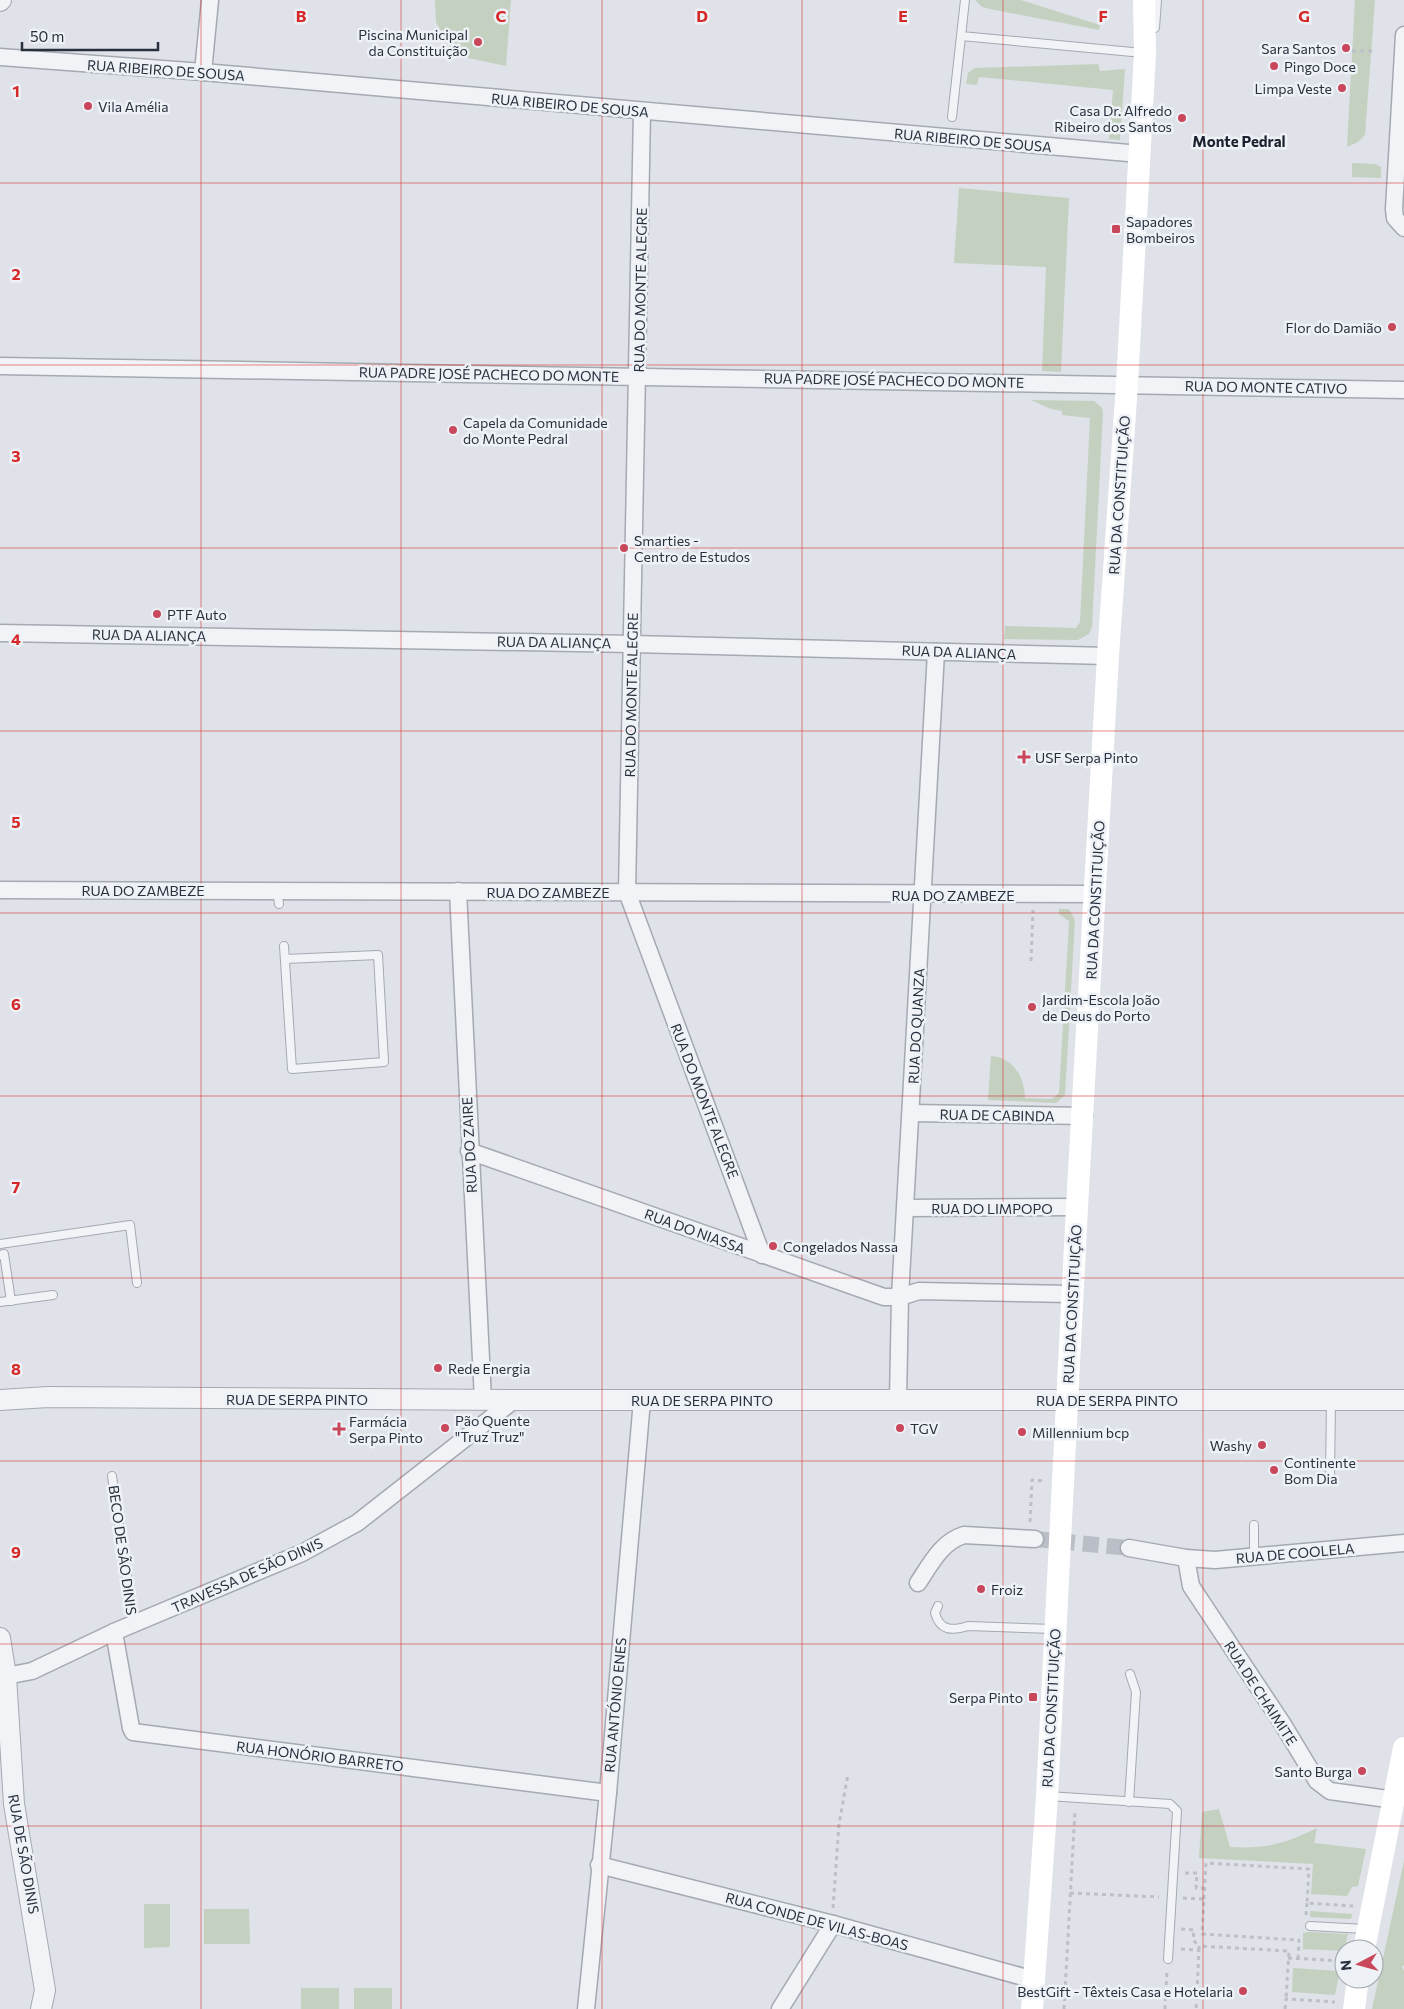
<svg xmlns="http://www.w3.org/2000/svg" width="1404" height="2009" viewBox="0 0 1404 2009" font-family="Commissioner,sans-serif">
	<style>
		.green { fill: #c4d1c0 }
		.lines { fill: none; stroke-linecap: round; stroke-linejoin: round }
		.minor-tunnel { stroke: #babec6; stroke-width: 16; stroke-dasharray: 16 8; stroke-linecap: butt }
		.service-casing { stroke: #a4a9b2; stroke-width: 10 }
		.minor-casing { stroke: #a4a9b2; stroke-width: 19 }
		.tertiary-casing { stroke: #a4a9b2; stroke-width: 22 }
		.path { stroke: #bdc0c6; stroke-width: 3; stroke-dasharray: 4 4; stroke-linecap: butt }
		.service { stroke: #f1f3f6; stroke-width: 8 }
		.minor { stroke: #f1f3f6; stroke-width: 16 }
		.tertiary { stroke: #f1f3f6; stroke-width: 20 }
		.secondary { stroke: #fff; stroke-width: 22 }
		.grid { fill: none; stroke: #d62828; stroke-width: 1; stroke-opacity: 0.55 }
		.poi-dot { fill: #c9475a; stroke: #eef1f5; stroke-width: 2 }
		.labels { text-anchor: middle; dominant-baseline: central; stroke-width: 5; stroke-linejoin: round; paint-order: stroke }
		.poi-label { font-size: 14px; fill: #28303e; stroke: #eef1f5; text-anchor: start }
		.street-label { font-size: 14px; fill: #28303e; stroke: #eef1f5 }
		.neighbourhood-label { font-size: 15px; font-weight: bold; fill: #1b212f; stroke: #eef1f5 }
		.grid-label { font-size: 16px; text-anchor: middle; font-weight: bold; fill: #d62828; stroke: #eef1f5; stroke-width: 5; stroke-linejoin: round; paint-order: stroke }
	</style>
	<rect width="100%" height="100%" fill="#dfe2e8"/>
	<g class="green">
		<polygon points="435,0 511,0 506,66 454,55 436,22"/>
		<polygon points="975,0 1021,0 1100,25 1099,30 990,9 982,7"/>
		<polygon points="1355,0 1375,0 1365,135 1358,142 1347,147"/>
		<polygon points="1098,64 1100,71 1125,69 1120,140 1109,139 1113,90 979,77 977,85 966,84 968,73 975,68"/>
		<polygon points="1352,163 1375,164 1381,167 1381,178 1352,177"/>
		<polygon points="959,188 1069,198 1061,372 1042,371 1046,267 954,263"/>
		<polygon points="1031,400 1094,401 1102,408 1103,413 1092,627 1089,634 1078,640 1004,639 1005,626 1076,628 1080,622 1090,418 1062,415 1062,411 1051,409"/>
		<path d="M1059,909H1069L1075,920L1065,1095L1056,1103L988,1100L991,1056C1013,1057 1025,1078 1025,1098L1052,1099L1059,1093L1069,921L1059,914Z"/>
		<path d="M1219,1809L1230,1847C1266,1849 1284,1844 1317,1828L1314,1843L1366,1849L1358,1886L1352,1887L1347,1896L1311,1894L1313,1864L1199,1858L1202,1812Z"/>
		<polygon points="1404,1861 1404,1965 1402,1967 1404,1971 1404,2009 1372,2009"/>
		<polygon points="144,1904 170,1904 170,1947 144,1948"/>
		<polygon points="204,1909 249,1909 250,1944 204,1944"/>
		<polygon points="1310,1911 1352,1914 1351,1919 1310,1917"/>
		<polygon points="1309,1932 1348,1934 1344,1951 1303,1949 1303,1933"/>
		<polygon points="1293,1968 1340,1971 1335,1995 1292,1992"/>
		<rect x="301" y="1988" width="38" height="21"/>
		<rect x="354" y="1988" width="38" height="21"/>
	</g>
	<g class="lines">
		<polyline class="minor-tunnel" points="1035,1539 1129,1548"/>
		<g class="service-casing">
			<g id="service">
				<polyline points="1155,28 1157,0"/>
				<polyline points="961,36 1143,53"/>
				<polyline points="952,117 965,0"/>
				<polyline points="277,890 279,904"/>
				<polyline points="284,946 292,1069 384,1062 378,955 285,959"/>
				<polyline points="0,1244 130,1225 137,1283"/>
				<polyline points="0,1255 4,1254 11,1301"/>
				<polyline points="0,1302 53,1295"/>
				<polyline points="112,1476 134,1624"/>
				<polyline points="1330,1477 1331,1400"/>
				<polyline points="1254,1525 1254,1557"/>
				<path d="M938,1606L935,1613C940,1631 952,1631 968,1626L1053,1629"/>
				<polyline points="1048,1796 1170,1804 1177,1811 1168,1959"/>
				<polyline points="1129,1802 1136,1692 1130,1674"/>
				<polyline points="1310,1926 1365,1929"/>
			</g>
		</g>
		<g class="minor-casing">
			<g id="minor">
				<polyline points="1404,35 1394,209 1395,218 1404,228"/>
				<polyline points="0,57 203,72 1140,154"/>
				<polyline points="203,72 210,0"/>
				<polyline points="642,111 627,892 762,1255"/>
				<polyline points="0,366 1404,390"/>
				<polyline points="0,633 632,644 1108,656"/>
				<polyline points="0,890 1096,894"/>
				<polyline points="458,891 483,1400"/>
				<polyline points="911,1113 1084,1116"/>
				<polyline points="469,1151 884,1297 900,1297 919,1291 1072,1294"/>
				<polyline points="906,1208 1077,1207"/>
				<polyline points="898,1400 900,1297 936,652"/>
				<polyline points="1129,1548 1186,1558 1215,1560 1404,1543"/>
				<polyline points="1186,1558 1191,1586 1282,1723 1317,1781 1330,1791 1395,1800"/>
				<path d="M918,1583C930,1565 941,1542 964,1535L1035,1539"/>
				<polyline points="114,1632 131,1728 133,1732 608,1793"/>
				<polyline points="6,1676 32,1671 114,1632 302,1553 357,1523 514,1400"/>
				<polyline points="599,1865 833,1924 1034,1980"/>
				<polyline points="586,2009 608,1793 642,1400"/>
				<polyline points="780,2009 833,1924"/>
			</g>
		</g>
		<g class="tertiary-casing">
			<g id="tertiary">
				<polyline points="0,1 1,0"/>
				<polyline points="0,1400 48,1397 514,1400 1404,1400"/>
				<polyline points="0,1638 6,1676 14,1804 45,1990 41,2009"/>
			</g>
		</g>
		<g class="path">
			<polyline points="1352,51 1372,51"/>
			<polyline points="1031,961 1033,910"/>
			<polyline points="1030,1522 1032,1480 1045,1481"/>
			<polyline points="1185,1873 1197,1873 1196,1888 1204,1888"/>
			<polyline points="1070,1893 1159,1897"/>
			<polyline points="1183,1898 1204,1899 1202,1934 1299,1940 1298,1959"/>
			<polyline points="1204,1899 1206,1863 1309,1869 1307,1903 1353,1906"/>
			<polyline points="833,1908 839,1824 848,1774"/>
			<polyline points="1306,1915 1307,1903"/>
			<polyline points="1181,1929 1194,1930 1193,1940 1199,1946"/>
			<polyline points="1181,1949 1199,1950 1196,2009"/>
			<polyline points="1199,1950 1199,1946 1289,1951 1286,1999"/>
			<polyline points="1288,1958 1343,1961"/>
			<polyline points="1064,2009 1075,1810"/>
			<polyline points="1165,2009 1167,1970"/>
			<polyline points="1285,2009 1286,1999 1335,2002"/>
		</g>
		<use href="#service" class="service"/>
		<use href="#minor" class="minor"/>
		<use href="#tertiary" class="tertiary"/>
		<g class="secondary">
			<polyline points="1364,1949 1404,1748"/>
			<polyline points="1032,2009 1047,1796 1077,1207 1108,656 1127,384 1145,53 1144,0"/>
			<polyline points="1354,2009 1358,1979"/>
		</g>
	</g>
	<path class="grid" d="M201,0V2009M401,0V2009M602,0V2009M802,0V2009M1003,0V2009M1203,0V2009M0,183H1404M0,365H1404M0,548H1404M0,731H1404M0,913H1404M0,1096H1404M0,1278H1404M0,1461H1404M0,1644H1404M0,1826H1404"/>
	<g class="poi-dot">
		<circle cx="478" cy="42" r="5"/>
		<circle cx="1346" cy="48" r="5"/>
		<circle cx="1274" cy="66" r="5"/>
		<circle cx="1342" cy="88" r="5"/>
		<circle cx="88" cy="106" r="5"/>
		<circle cx="1182" cy="118" r="5"/>
		<rect x="1111" y="224" width="10" height="10" rx="2.5"/>
		<circle cx="1392" cy="327" r="5"/>
		<circle cx="453" cy="430" r="5"/>
		<circle cx="624" cy="548" r="5"/>
		<circle cx="157" cy="614" r="5"/>
		<path d="M1021.5 749.5h5v5h5v5h-5v5h-5v-5h-5v-5h5z"/>
		<circle cx="1032" cy="1007" r="5"/>
		<circle cx="773" cy="1246" r="5"/>
		<circle cx="438" cy="1368" r="5"/>
		<circle cx="445" cy="1428" r="5"/>
		<circle cx="900" cy="1428" r="5"/>
		<path d="M336.5 1421.5h5v5h5v5h-5v5h-5v-5h-5v-5h5z"/>
		<circle cx="1022" cy="1432" r="5"/>
		<circle cx="1262" cy="1445" r="5"/>
		<circle cx="1274" cy="1470" r="5"/>
		<circle cx="981" cy="1589" r="5"/>
		<rect x="1028" y="1692" width="10" height="10" rx="2.5"/>
		<circle cx="1362" cy="1771" r="5"/>
		<circle cx="1243" cy="1991" r="5"/>
	</g>
	<g class="labels">
		<g class="poi-label">
			<text x="468" y="34" text-anchor="end">Piscina Municipal<tspan x="468" dy="16">da Constituição</tspan></text>
			<text x="1336" y="48" text-anchor="end">Sara Santos</text>
			<text x="1284" y="66">Pingo Doce</text>
			<text x="1332" y="88" text-anchor="end">Limpa Veste</text>
			<text x="98" y="106">Vila Amélia</text>
			<text x="1172" y="110" text-anchor="end">Casa Dr. Alfredo<tspan x="1172" dy="16">Ribeiro dos Santos</tspan></text>
			<text x="1126" y="221">Sapadores<tspan x="1126" dy="16">Bombeiros</tspan></text>
			<text x="1382" y="327" text-anchor="end">Flor do Damião</text>
			<text x="463" y="422">Capela da Comunidade<tspan x="463" dy="16">do Monte Pedral</tspan></text>
			<text x="634" y="540">Smarties -<tspan x="634" dy="16">Centro de Estudos</tspan></text>
			<text x="167" y="614">PTF Auto</text>
			<text x="1035" y="757">USF Serpa Pinto</text>
			<text x="1042" y="999">Jardim-Escola João<tspan x="1042" dy="16">de Deus do Porto</tspan></text>
			<text x="783" y="1246">Congelados Nassa</text>
			<text x="448" y="1368">Rede Energia</text>
			<text x="455" y="1420">Pão Quente<tspan x="455" dy="16">"Truz Truz"</tspan></text>
			<text x="349" y="1421">Farmácia<tspan x="349" dy="16">Serpa Pinto</tspan></text>
			<text x="910" y="1428">TGV</text>
			<text x="1032" y="1432">Millennium bcp</text>
			<text x="1252" y="1445" text-anchor="end">Washy</text>
			<text x="1284" y="1462">Continente<tspan x="1284" dy="16">Bom Dia</tspan></text>
			<text x="991" y="1589">Froiz</text>
			<text x="1023" y="1697" text-anchor="end">Serpa Pinto</text>
			<text x="1352" y="1771" text-anchor="end">Santo Burga</text>
			<text x="1233" y="1991" text-anchor="end">BestGift - Têxteis Casa e Hotelaria</text>
		</g>
		<g class="street-label">
			<text transform="translate(166 70) rotate(4)">RUA RIBEIRO DE SOUSA</text>
			<text transform="translate(570 105) rotate(5)">RUA RIBEIRO DE SOUSA</text>
			<text transform="translate(973 140) rotate(5)">RUA RIBEIRO DE SOUSA</text>
			<text transform="translate(640 290) rotate(-89)">RUA DO MONTE ALEGRE</text>
			<text transform="translate(489 374) rotate(1)">RUA PADRE JOSÉ PACHECO DO MONTE</text>
			<text transform="translate(894 380) rotate(1)">RUA PADRE JOSÉ PACHECO DO MONTE</text>
			<text transform="translate(1266 387) rotate(1)">RUA DO MONTE CATIVO</text>
			<text transform="translate(1119 495) rotate(-86)">RUA DA CONSTITUIÇÃO</text>
			<text transform="translate(149 635) rotate(1)">RUA DA ALIANÇA</text>
			<text transform="translate(554 642) rotate(1)">RUA DA ALIANÇA</text>
			<text transform="translate(959 652) rotate(2)">RUA DA ALIANÇA</text>
			<text transform="translate(631 695) rotate(-89)">RUA DO MONTE ALEGRE</text>
			<text x="143" y="890">RUA DO ZAMBEZE</text>
			<text x="548" y="892">RUA DO ZAMBEZE</text>
			<text x="953" y="895">RUA DO ZAMBEZE</text>
			<text transform="translate(1095 900) rotate(-87)">RUA DA CONSTITUIÇÃO</text>
			<text transform="translate(916 1026) rotate(-87)">RUA DO QUANZA</text>
			<text transform="translate(705 1101) rotate(69)">RUA DO MONTE ALEGRE</text>
			<text transform="translate(997 1115) rotate(1)">RUA DE CABINDA</text>
			<text transform="translate(469 1145) rotate(-93)">RUA DO ZAIRE</text>
			<text x="992" y="1208">RUA DO LIMPOPO</text>
			<text transform="translate(695 1231) rotate(20)">RUA DO NIASSA</text>
			<text transform="translate(1072 1304) rotate(-87)">RUA DA CONSTITUIÇÃO</text>
			<text x="297" y="1399">RUA DE SERPA PINTO</text>
			<text x="702" y="1400">RUA DE SERPA PINTO</text>
			<text x="1107" y="1400">RUA DE SERPA PINTO</text>
			<text transform="translate(123 1550) rotate(82)">BECO DE SÃO DINIS</text>
			<text transform="translate(1295 1553) rotate(-5)">RUA DE COOLELA</text>
			<text transform="translate(247 1575) rotate(-24)">TRAVESSA DE SÃO DINIS</text>
			<text transform="translate(1261 1693) rotate(57)">RUA DE CHAIMITE</text>
			<text transform="translate(615 1705) rotate(-85)">RUA ANTÓNIO ENES</text>
			<text transform="translate(1051 1708) rotate(-87)">RUA DA CONSTITUIÇÃO</text>
			<text transform="translate(320 1756) rotate(7)">RUA HONÓRIO BARRETO</text>
			<text transform="translate(24 1854) rotate(80)">RUA DE SÃO DINIS</text>
			<text transform="translate(817 1921) rotate(15)">RUA CONDE DE VILAS-BOAS</text>
		</g>
		<g class="neighbourhood-label">
			<text x="1239" y="141">Monte Pedral</text>
		</g>
	</g>
	<g class="grid-label">
		<text x="301" y="22">B</text>
		<text x="501" y="22">C</text>
		<text x="702" y="22">D</text>
		<text x="903" y="22">E</text>
		<text x="1103" y="22">F</text>
		<text x="1304" y="22">G</text>
		<text x="16" y="97">1</text>
		<text x="16" y="280">2</text>
		<text x="16" y="462">3</text>
		<text x="16" y="645">4</text>
		<text x="16" y="828">5</text>
		<text x="16" y="1010">6</text>
		<text x="16" y="1193">7</text>
		<text x="16" y="1375">8</text>
		<text x="16" y="1558">9</text>
	</g>
	<g transform="translate(1359 1964) rotate(264)"><circle r="24" fill="#eef1f5" stroke="#9fa4ac"/>
	<path d="M0-4L9 19L0 12L-9 19Z" fill="#c9475a"/>
	<text y="-8" font-size="14" font-weight="bold" text-anchor="middle" fill="#28303e">N</text>
	</g>
	<path d="M22 42v8h136v-8" fill="none" stroke="#28303e" stroke-width="2.5"/>
	<text x="30" y="42" font-size="15" fill="#28303e" stroke="#eef1f5" stroke-width="4" paint-order="stroke">50 m</text>
</svg>
